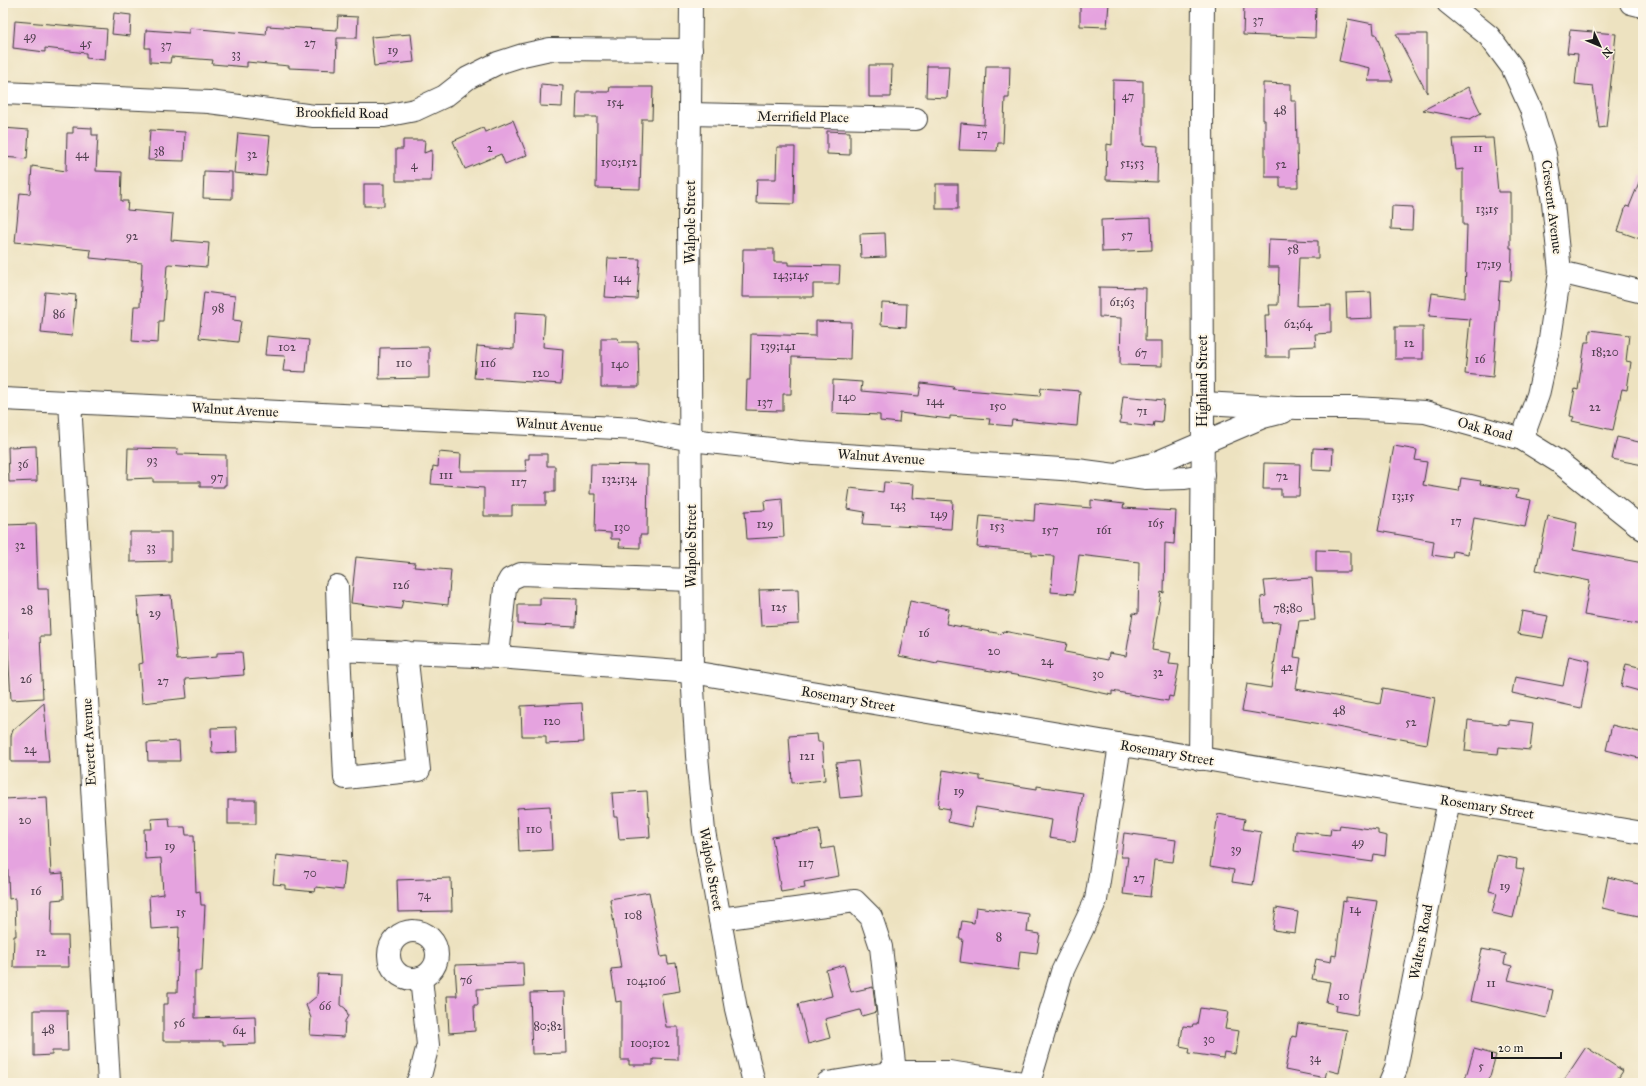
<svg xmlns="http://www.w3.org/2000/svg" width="1646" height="1086" viewBox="0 0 1646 1086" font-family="'IM FELL Great Primer',serif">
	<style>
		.building { fill: #e5a3df }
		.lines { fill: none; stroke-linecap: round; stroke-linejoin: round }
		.minor-casing { stroke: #3b3a35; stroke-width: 24 }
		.major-casing { stroke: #3b3a35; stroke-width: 24 }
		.minor { stroke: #fff; stroke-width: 22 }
		.major { stroke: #fff; stroke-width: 22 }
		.labels { text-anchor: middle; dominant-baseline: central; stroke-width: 4; stroke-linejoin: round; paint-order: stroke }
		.number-label { font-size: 12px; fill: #4e3e4d }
		.street-label { font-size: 14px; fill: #1c1c1c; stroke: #fcf5e5 }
	</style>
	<rect width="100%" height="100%" fill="#fcf5e5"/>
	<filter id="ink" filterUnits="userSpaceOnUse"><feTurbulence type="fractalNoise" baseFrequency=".025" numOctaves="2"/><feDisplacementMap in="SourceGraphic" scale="8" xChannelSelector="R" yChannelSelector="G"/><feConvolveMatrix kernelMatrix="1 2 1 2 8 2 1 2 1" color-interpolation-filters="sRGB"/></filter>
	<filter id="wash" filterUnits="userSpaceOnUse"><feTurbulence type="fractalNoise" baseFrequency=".012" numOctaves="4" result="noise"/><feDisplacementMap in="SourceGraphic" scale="16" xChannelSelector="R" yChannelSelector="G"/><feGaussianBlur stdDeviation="0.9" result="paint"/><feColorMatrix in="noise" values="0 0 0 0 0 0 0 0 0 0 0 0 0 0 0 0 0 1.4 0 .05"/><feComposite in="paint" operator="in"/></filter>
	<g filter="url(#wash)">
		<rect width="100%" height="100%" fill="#ede2c0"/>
		<g id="blocks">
			<g class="building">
				<polygon points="1080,3 1109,3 1107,27 1080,26"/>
				<polygon points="1248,3 1316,3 1315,38 1243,35 1244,5 1248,5"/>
				<polygon points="114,13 131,15 130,36 112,34"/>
				<polygon points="338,16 358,17 357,38 337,38 336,70 289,68 289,66 247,62 247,67 212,64 213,60 171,57 170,63 150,62 150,48 145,48 146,30 189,33 189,28 266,35 267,26 337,30"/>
				<polygon points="1348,19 1373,24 1374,34 1376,34 1393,81 1368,81 1370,68 1339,61"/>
				<polygon points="15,21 107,29 105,60 86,58 86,53 45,48 45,52 13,48"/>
				<polygon points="1570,30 1616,34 1606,127 1599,128 1593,86 1575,84 1578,54 1567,53"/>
				<polygon points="411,34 414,62 374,66 371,37"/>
				<polygon points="1396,34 1427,34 1427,93"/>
				<polygon points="869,65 892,65 891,97 869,97"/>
				<polygon points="927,66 949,66 947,98 926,97"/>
				<polygon points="986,66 1010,66 1009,98 1005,98 1003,143 998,143 997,151 959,150 961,123 984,125"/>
				<polygon points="1113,80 1143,81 1143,145 1158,146 1157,182 1106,180 1107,144 1112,145"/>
				<polygon points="1263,83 1291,84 1291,101 1296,101 1298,187 1280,187 1280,177 1265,177 1265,120 1263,120"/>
				<polygon points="541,84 563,86 562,107 540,106"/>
				<polygon points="610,87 653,87 652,119 642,119 640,189 596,188 597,117 576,117 577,92 609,92"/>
				<polygon points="1468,87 1481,113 1470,119 1423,110"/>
				<polygon points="513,120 527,155 505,164 501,154 465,169 453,141 483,128 485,132"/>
				<polygon points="73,127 92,128 92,135 98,135 96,171 122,172 121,201 128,201 127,210 173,214 171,240 209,243 207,267 169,264 167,265 163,321 159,321 158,343 132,341 134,306 140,306 142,263 90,258 91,250 15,242 20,193 30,194 32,166 66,171 67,133 73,133"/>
				<polygon points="3,128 29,130 27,159 3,157"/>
				<polygon points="150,130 185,132 184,161 148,160"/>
				<polygon points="827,131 850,132 850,155 827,154"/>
				<polygon points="238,133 270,136 266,176 234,173"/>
				<polygon points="1493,138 1498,192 1510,192 1510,248 1512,248 1511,281 1500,280 1493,377 1465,374 1470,319 1429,316 1432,293 1465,298 1467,225 1463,225 1463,169 1456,170 1453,139"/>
				<polygon points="403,140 425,140 424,153 432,150 431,181 396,181 396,149 403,149"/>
				<polygon points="777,147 795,147 794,204 756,203 757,179 776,179"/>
				<polygon points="204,171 232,172 232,199 203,198"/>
				<polygon points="1642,175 1643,176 1643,240 1618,231 1626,206 1629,207"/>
				<rect x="364" y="184" width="20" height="22"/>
				<rect x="936" y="184" width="22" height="25"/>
				<polygon points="1392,206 1413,207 1412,230 1391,229"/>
				<polygon points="1151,218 1152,250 1102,252 1101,220"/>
				<polygon points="885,233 886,257 861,258 860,234"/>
				<polygon points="1269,239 1318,241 1318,258 1299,258 1297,306 1331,305 1331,333 1315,334 1316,346 1289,347 1289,357 1266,357 1265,315 1270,315 1269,305 1278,305 1279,267 1268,267"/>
				<polygon points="743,249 774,249 774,262 788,262 788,265 840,266 839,284 813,284 813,297 742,297"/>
				<polygon points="608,258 640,259 637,299 605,297"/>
				<polygon points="1099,287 1146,288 1145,341 1162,341 1162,366 1120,365 1121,318 1099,317"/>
				<polygon points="45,292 76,295 72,336 41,333"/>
				<polygon points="204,292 235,296 233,320 241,321 238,342 199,338"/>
				<polygon points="1371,292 1372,318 1347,319 1346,293"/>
				<polygon points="882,303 907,304 906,327 881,325"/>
				<polygon points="515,312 545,314 543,347 563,349 561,384 474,378 477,346 514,349"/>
				<polygon points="816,321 851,322 850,359 792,357 791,394 783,394 783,411 746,410 747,380 750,380 751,334 816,336"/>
				<rect x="1395" y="327" width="28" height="32"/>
				<polygon points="1590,330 1629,335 1626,361 1631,362 1627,390 1622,389 1613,430 1572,421 1574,417 1570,416 1575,389 1578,390 1585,342 1589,342"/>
				<polygon points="267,336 309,340 306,372 283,371 285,356 265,355"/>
				<polygon points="601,338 618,338 619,342 638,342 639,387 601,387"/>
				<polygon points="429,347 429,378 379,379 380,348"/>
				<polygon points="833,380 862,382 861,391 919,396 921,383 954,387 953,389 1040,396 1041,388 1080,391 1077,426 1012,420 1011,426 989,424 990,419 950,416 950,419 900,413 899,423 880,421 880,415 832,413"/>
				<polygon points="1123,396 1164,400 1162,423 1154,422 1153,427 1120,423"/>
				<polygon points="1617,437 1643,443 1643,465 1612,459"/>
				<polygon points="36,446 37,481 9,482 8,447"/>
				<polygon points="1394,446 1417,450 1415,460 1427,462 1423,485 1459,491 1461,478 1481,481 1480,484 1518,490 1516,497 1531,500 1525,527 1474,518 1468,554 1453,551 1452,558 1432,555 1434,541 1378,531"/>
				<polygon points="128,448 178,449 177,454 226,455 226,485 224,485 224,487 200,487 200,482 153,482 153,478 127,479"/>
				<polygon points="1313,448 1333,449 1332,471 1312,470"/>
				<polygon points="439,452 461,454 460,471 526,471 525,459 529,459 529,454 547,454 547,466 555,466 555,492 546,492 546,505 512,505 512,516 484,516 484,488 431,484 433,466 438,467"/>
				<polygon points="1264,463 1300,464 1299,496 1281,496 1281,489 1263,489"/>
				<polygon points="591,464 648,465 647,535 640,535 640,548 619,547 620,539 611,539 611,533 595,532 596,494 590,494"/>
				<polygon points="884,482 914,484 913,498 953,501 951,529 863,524 865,512 847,509 850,488 883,492"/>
				<polygon points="782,499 784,537 747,539 745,511 765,510 764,501"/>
				<polygon points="1091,500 1124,504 1123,508 1176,511 1174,544 1165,543 1164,593 1161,592 1152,650 1171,653 1169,664 1179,665 1173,697 1169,696 1168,701 1112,691 1112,695 1027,677 938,662 937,664 899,656 910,601 949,609 946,624 1002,634 1003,631 1067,643 1065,652 1108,660 1109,653 1126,656 1133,613 1138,614 1139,562 1079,555 1074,594 1051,592 1054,556 1032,555 1032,552 977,547 980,516 1034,521 1035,503 1091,508"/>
				<polygon points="1548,516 1577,523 1573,550 1643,563 1643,625 1584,615 1590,581 1536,570"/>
				<polygon points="36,524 38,589 48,589 50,636 40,636 43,698 11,700 7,632 5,632 3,525"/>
				<polygon points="130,532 171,532 171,561 130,562"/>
				<polygon points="1316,550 1350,551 1350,572 1316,572"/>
				<polygon points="356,557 415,563 414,567 451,570 448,605 403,600 401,609 351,603"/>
				<polygon points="1312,578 1315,620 1299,621 1294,657 1301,658 1296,689 1380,704 1383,688 1435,698 1427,744 1321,724 1242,711 1247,684 1271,688 1280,622 1263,623 1261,597 1266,596 1264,581"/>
				<polygon points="798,589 799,624 761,626 759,590"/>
				<polygon points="171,595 177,660 217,657 217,653 242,652 244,675 185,679 187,698 142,703 139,664 143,663 137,597"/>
				<polygon points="540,598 577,599 576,627 518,624 518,605 540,605"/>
				<polygon points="1522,611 1548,616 1543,638 1518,634"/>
				<polygon points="1569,656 1590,661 1581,708 1512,693 1515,677 1563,686"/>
				<polygon points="1626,664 1643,668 1643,692 1621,686"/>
				<polygon points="44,703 49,762 11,762 11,736 13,730"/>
				<polygon points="582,703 584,742 546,744 546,736 522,736 521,706"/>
				<polygon points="1468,720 1509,725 1509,720 1533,723 1530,750 1499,747 1498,754 1465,751"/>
				<polygon points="1612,725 1643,733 1643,759 1606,750"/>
				<polygon points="236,727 237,752 212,753 211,728"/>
				<polygon points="817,734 818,742 822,742 825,780 792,783 789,736"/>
				<polygon points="179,741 180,761 148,761 147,743"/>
				<polygon points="858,761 862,796 840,798 836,763"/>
				<polygon points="943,770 980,776 980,780 1037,789 1037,786 1083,793 1075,842 1049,838 1052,820 976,807 972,827 948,822 950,809 938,807"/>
				<polygon points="647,791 650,837 619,839 617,817 614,817 612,793"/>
				<polygon points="47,797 51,874 63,873 64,899 52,900 51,936 68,936 69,967 13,967 14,936 16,936 15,898 9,899 7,853 3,854 3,799"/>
				<rect x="228" y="800" width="28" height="24"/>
				<polygon points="550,806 552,850 519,852 517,808"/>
				<polygon points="1218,814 1245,819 1243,829 1261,832 1253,885 1232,882 1234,870 1210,866"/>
				<polygon points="169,818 170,827 185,827 186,835 194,835 196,892 200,891 201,905 205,905 202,971 195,971 195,1018 255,1016 256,1044 223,1045 223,1041 163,1041 163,1004 168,1004 168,992 177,992 179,927 151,929 149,896 163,894 161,858 145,859 144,829 152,829 151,819"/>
				<polygon points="1340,825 1378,830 1378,834 1387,836 1385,856 1374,854 1373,862 1294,851 1296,831 1330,835 1331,828 1339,829"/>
				<polygon points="819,830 822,849 834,847 839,876 804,882 805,888 781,892 772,837"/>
				<polygon points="1124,833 1176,840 1173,862 1154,860 1150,897 1123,894 1128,857 1121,857"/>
				<polygon points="276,855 346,862 343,890 316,887 315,892 285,889 285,885 273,884"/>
				<polygon points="1497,855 1517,859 1516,868 1524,869 1513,918 1492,913 1497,893 1489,891"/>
				<polygon points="1608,877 1643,885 1643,917 1602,908"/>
				<polygon points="451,878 452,911 398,912 397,880"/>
				<polygon points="649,892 661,957 667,956 668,964 676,963 680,991 661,994 666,1027 678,1027 678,1060 653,1059 653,1065 629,1065 629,1060 621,1060 621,1001 616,1002 611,969 621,968 610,899"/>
				<polygon points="1346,897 1377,901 1357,1015 1336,1011 1337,1005 1326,1002 1330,982 1312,979 1316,959 1331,962 1332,955 1336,956 1343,901 1346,902"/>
				<polygon points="976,907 1029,914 1027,932 1040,934 1037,953 1020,951 1018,970 960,962 963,939 959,939 962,921 974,923"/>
				<polygon points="1276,908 1298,912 1295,933 1273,930"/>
				<polygon points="1482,949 1506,954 1504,964 1512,966 1508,980 1553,990 1547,1018 1470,1001"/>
				<polygon points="523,963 524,987 477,989 478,1005 474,1005 475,1031 449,1033 447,996 457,996 455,965"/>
				<polygon points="844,965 851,992 873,987 876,1012 862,1016 860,1010 825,1019 830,1038 808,1044 798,1004 832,996 826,970"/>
				<polygon points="318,974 342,975 341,1005 346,1009 348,1016 345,1021 344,1037 310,1035 311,1018 306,1005 317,996"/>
				<polygon points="564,992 566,1053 532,1054 530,993"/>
				<polygon points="1200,1008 1228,1012 1225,1029 1239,1031 1235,1054 1224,1052 1223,1058 1189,1053 1190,1048 1180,1046 1183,1026 1192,1027 1193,1024 1197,1024"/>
				<polygon points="34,1010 67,1010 68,1051 52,1051 52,1055 34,1056"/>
				<polygon points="1298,1023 1347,1030 1339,1073 1327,1070 1325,1078 1285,1070 1292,1036 1296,1037"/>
				<polygon points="1586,1047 1623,1071 1615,1083 1562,1083"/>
				<polygon points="1474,1049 1496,1055 1488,1083 1464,1083"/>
			</g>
		</g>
	</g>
	<g filter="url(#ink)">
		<use href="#blocks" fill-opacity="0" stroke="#3b3a35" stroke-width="1"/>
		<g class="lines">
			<g class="minor-casing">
				<g id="minor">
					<polyline points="1448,3 1489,36 1512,67 1531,109 1545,154 1553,202 1560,272 1549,345 1538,395 1522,439"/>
					<polyline points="1631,3 1643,6"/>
					<polyline points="3,93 209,102 314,116 384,116 415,110 445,96 468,78 498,63 523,55 550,49 691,50"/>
					<polyline points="690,114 916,119"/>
					<polyline points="1560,272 1643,292"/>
					<polyline points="3,399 638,429 691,440 798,452 1077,470 1146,479 1185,478 1203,475"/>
					<polyline points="70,402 109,1083"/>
					<polyline points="1203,403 1297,408 1355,408 1425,412 1522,439 1559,462 1643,529"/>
					<polyline points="1124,471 1153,464 1263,417 1283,412"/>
					<polyline points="337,586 339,650"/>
					<polyline points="406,652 419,770 345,778 339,650 498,657 692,672 1643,833"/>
					<polyline points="498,657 505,588 510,579 521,574 691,580"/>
					<polyline points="1200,759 1203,422 1202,97 1203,3"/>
					<polyline points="720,919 855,901 871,917 881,947 895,1072"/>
					<circle cx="413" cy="955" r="24"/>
					<polyline points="417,1083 420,1076 428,1045 421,978"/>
					<polyline points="827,1083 895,1072 949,1072 1023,1083"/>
					<polyline points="1029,1083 1062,972 1096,900 1120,745"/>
					<polyline points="1390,1083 1396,1069 1449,800"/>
				</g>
			</g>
			<g class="major-casing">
				<polyline id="major" points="691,3 689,220 692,672 697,756 704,831 736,1009 754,1083"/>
			</g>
			<use href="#minor" class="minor"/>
			<use href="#major" class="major"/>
		</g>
	</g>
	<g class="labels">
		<g class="number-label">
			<text x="1258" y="20">37</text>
			<text x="30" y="36">49</text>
			<text x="86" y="43">45</text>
			<text x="310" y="43">27</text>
			<text x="166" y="45">37</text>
			<text x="393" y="50">19</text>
			<text x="236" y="54">33</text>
			<text x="1128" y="96">47</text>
			<text x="615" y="102">154</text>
			<text x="1280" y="110">48</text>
			<text x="982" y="134">17</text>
			<text x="490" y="148">2</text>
			<text x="1478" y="148">11</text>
			<text x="159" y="151">38</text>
			<text x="82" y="154">44</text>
			<text x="252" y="154">32</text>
			<text x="619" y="162">150;152</text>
			<text x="1132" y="163">51;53</text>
			<text x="1281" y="164">52</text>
			<text x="414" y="165">4</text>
			<text x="1487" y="209">13;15</text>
			<text x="1127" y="235">57</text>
			<text x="132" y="236">92</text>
			<text x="1293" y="249">58</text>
			<text x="1489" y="264">17;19</text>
			<text x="791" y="275">143;145</text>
			<text x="622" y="278">144</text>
			<text x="1122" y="302">61;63</text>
			<text x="218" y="308">98</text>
			<text x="59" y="314">86</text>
			<text x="1298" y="324">62;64</text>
			<text x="1409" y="343">12</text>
			<text x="778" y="346">139;141</text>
			<text x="287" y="347">102</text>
			<text x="1605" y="352">18;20</text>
			<text x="1141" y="353">67</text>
			<text x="1480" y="359">16</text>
			<text x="404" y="363">110</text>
			<text x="488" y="363">116</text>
			<text x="620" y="364">140</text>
			<text x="541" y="373">120</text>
			<text x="847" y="397">140</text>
			<text x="935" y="401">144</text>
			<text x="765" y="402">137</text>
			<text x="998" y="406">150</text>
			<text x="1595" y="407">22</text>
			<text x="1142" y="411">71</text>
			<text x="152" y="460">93</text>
			<text x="23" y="464">36</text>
			<text x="446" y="475">111</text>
			<text x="1282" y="476">72</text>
			<text x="217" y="477">97</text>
			<text x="619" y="479">132;134</text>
			<text x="519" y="482">117</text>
			<text x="1403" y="496">13;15</text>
			<text x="898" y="505">143</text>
			<text x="939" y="514">149</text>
			<text x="1456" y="521">17</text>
			<text x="1156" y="523">165</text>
			<text x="765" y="524">129</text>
			<text x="997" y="526">153</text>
			<text x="622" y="527">130</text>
			<text x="1050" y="530">157</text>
			<text x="1104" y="530">161</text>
			<text x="20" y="545">32</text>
			<text x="151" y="547">33</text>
			<text x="401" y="585">126</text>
			<text x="779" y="607">125</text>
			<text x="1288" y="608">78;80</text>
			<text x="27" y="610">28</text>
			<text x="155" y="613">29</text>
			<text x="924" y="633">16</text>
			<text x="994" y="651">20</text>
			<text x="1047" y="661">24</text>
			<text x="1287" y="667">42</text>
			<text x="1158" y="672">32</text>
			<text x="1098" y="674">30</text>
			<text x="26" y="679">26</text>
			<text x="163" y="681">27</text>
			<text x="1339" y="710">48</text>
			<text x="552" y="721">120</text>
			<text x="1411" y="722">52</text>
			<text x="30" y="749">24</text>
			<text x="807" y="756">121</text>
			<text x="959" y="791">19</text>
			<text x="25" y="820">20</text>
			<text x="534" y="829">110</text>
			<text x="1358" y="842">49</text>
			<text x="170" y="846">19</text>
			<text x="1236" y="849">39</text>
			<text x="806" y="863">117</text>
			<text x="310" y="873">70</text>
			<text x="1139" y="878">27</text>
			<text x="1505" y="886">19</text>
			<text x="36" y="891">16</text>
			<text x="424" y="895">74</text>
			<text x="1355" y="909">14</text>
			<text x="181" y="912">15</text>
			<text x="633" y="915">108</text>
			<text x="999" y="937">8</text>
			<text x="41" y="952">12</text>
			<text x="466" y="980">76</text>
			<text x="646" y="981">104;106</text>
			<text x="1491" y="983">11</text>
			<text x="1344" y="996">10</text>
			<text x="325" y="1006">66</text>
			<text x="179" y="1023">56</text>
			<text x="548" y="1026">80;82</text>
			<text x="48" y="1029">48</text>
			<text x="239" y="1030">64</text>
			<text x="1209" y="1039">30</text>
			<text x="650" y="1043">100;102</text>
			<text x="1315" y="1058">34</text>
			<text x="1481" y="1066">5</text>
		</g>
		<g class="street-label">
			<text transform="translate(342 113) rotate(1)">Brookfield Road</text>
			<text transform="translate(803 117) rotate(1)">Merrifield Place</text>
			<text transform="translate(1552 207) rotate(83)">Crescent Avenue</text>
			<text transform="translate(690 222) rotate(-90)">Walpole Street</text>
			<text transform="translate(1202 381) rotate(-90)">Highland Street</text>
			<text transform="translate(235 410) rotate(3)">Walnut Avenue</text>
			<text transform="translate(559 425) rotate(3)">Walnut Avenue</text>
			<text transform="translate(1485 429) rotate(15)">Oak Road</text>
			<text transform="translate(881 457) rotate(4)">Walnut Avenue</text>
			<text transform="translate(691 546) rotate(-90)">Walpole Street</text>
			<text transform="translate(848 699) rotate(10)">Rosemary Street</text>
			<text transform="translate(89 742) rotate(-93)">Everett Avenue</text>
			<text transform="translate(1167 753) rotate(10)">Rosemary Street</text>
			<text transform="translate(1487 807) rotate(9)">Rosemary Street</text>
			<text transform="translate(711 869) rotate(80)">Walpole Street</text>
			<text transform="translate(1421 942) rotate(-79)">Walters Road</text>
		</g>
	</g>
	<rect width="1646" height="1086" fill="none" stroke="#fcf5e5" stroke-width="16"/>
	<g transform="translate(1600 46) rotate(134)" stroke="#fcf5e5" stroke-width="3" paint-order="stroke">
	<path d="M0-3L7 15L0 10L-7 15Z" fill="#1c1c1c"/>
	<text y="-6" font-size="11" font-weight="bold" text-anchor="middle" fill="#1c1c1c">N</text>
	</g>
	<path d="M1492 1052v6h69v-6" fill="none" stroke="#1c1c1c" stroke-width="2"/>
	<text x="1498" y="1052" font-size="12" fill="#1c1c1c" stroke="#fcf5e5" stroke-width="3" paint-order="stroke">20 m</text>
</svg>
